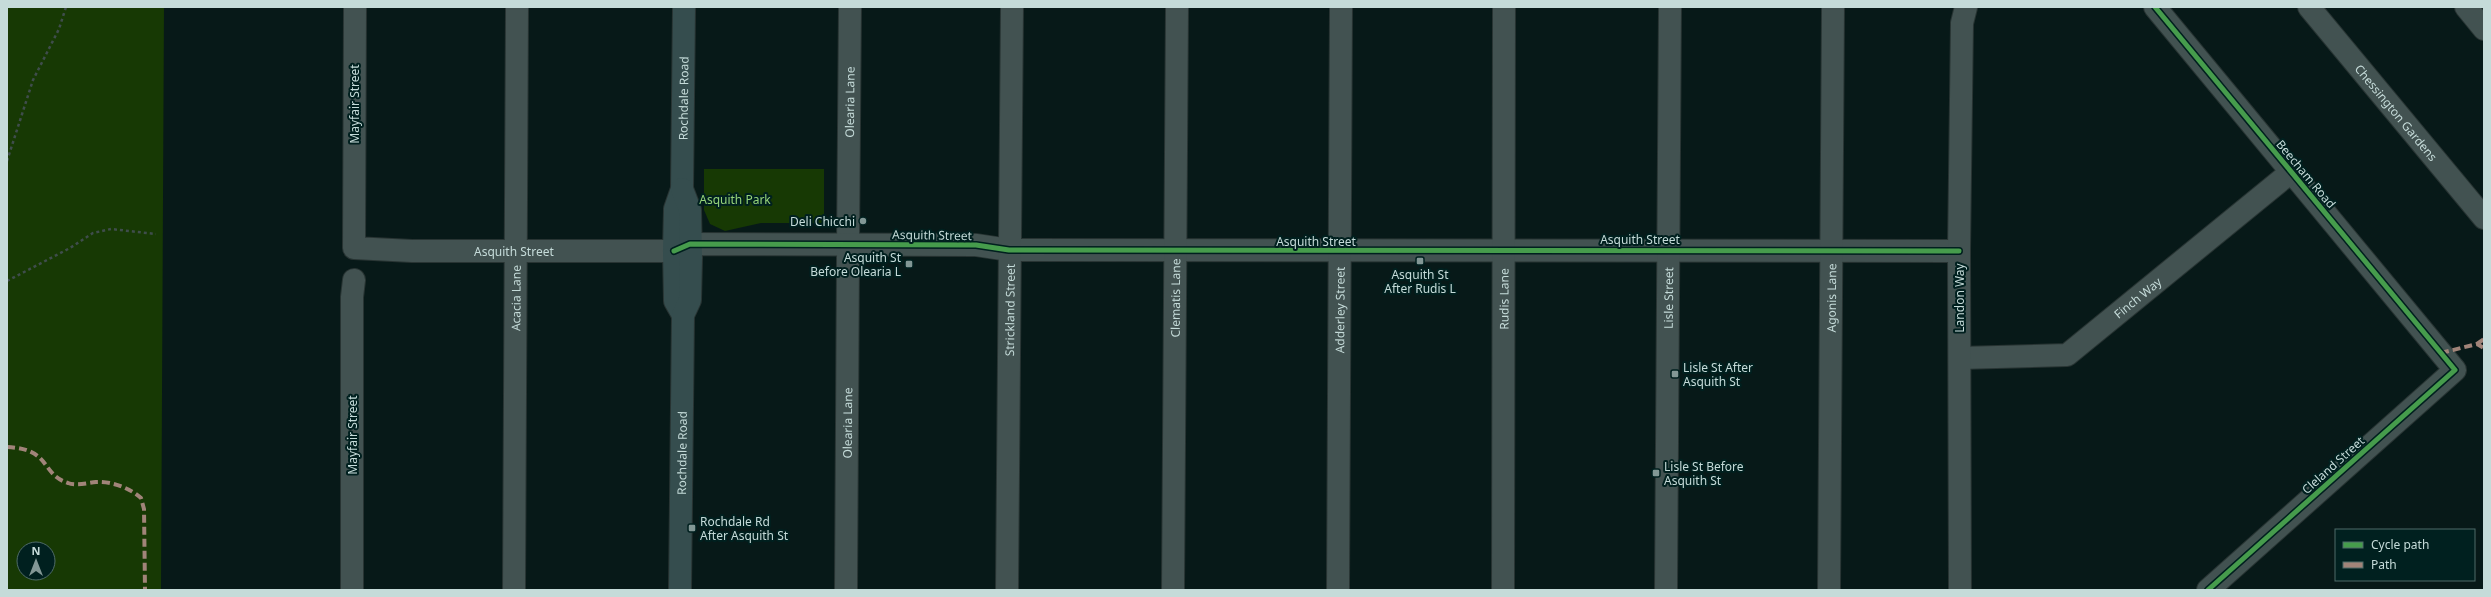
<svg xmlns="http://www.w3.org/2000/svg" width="2491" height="597" viewBox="0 0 2491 597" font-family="'Noto Sans',sans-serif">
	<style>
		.green { fill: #173904; fill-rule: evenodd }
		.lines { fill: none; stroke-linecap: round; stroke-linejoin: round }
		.minor-casing { stroke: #283433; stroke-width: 24 }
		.major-casing { stroke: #283433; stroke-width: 24 }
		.path { stroke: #3f4d4c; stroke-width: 2.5; stroke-dasharray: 3 3; stroke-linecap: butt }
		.minor { stroke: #425251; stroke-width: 22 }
		.major { stroke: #354d4e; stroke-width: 22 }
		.quiet { stroke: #a18479; stroke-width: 4; stroke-dasharray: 8 4; stroke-linecap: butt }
		.cycleway-casing { stroke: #00201f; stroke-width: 8 }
		.cycleway { stroke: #469c4c; stroke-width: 5 }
		.poi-dot { fill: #829795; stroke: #00201f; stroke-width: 1.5 }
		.labels { text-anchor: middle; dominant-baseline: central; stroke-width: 4; stroke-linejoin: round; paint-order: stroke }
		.street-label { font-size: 12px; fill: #c5dbd9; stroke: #00201f }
		.park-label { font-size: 12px; fill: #95d379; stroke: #00201f }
		.poi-label { font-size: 12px; fill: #c5dbd9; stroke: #00201f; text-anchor: start }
	</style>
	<rect width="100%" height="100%" fill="#071918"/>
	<g class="green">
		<path d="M7,7H164L161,590H7ZM24,549H48V573H24Z"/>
		<polygon points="704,169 824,169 824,223 761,223 725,231 710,224 704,210"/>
	</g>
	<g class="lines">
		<g class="minor-casing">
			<g id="minor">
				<path id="s1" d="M355,7L354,248L412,251H674L687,257"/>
				<polyline points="2155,7 2455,370 2208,590"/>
				<path id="s2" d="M2309,7L2484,218"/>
				<polyline points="2466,7 2484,29"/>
				<path id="s3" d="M848,245L850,7"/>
				<polyline points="674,251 690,244 976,245 1009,250 1959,251"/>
				<path id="s4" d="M1960,358L2067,355L2291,172"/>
				<polyline points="352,590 352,297 354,280"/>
				<path id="s5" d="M514,590L517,7"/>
				<path id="s6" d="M846,590L848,257"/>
				<path id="s7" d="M1007,590L1012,7"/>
				<path id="s8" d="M1173,590L1177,7"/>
				<path id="s9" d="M1338,590L1341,7"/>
				<path id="s10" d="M1503,590L1504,7"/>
				<path id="s11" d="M1666,590L1670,7"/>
				<path id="s12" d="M1829,590L1833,7"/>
				<polyline points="1960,590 1959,251 1962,23 1966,7"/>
			</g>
		</g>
		<g class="major-casing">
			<g id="major">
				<path id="s13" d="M683,315L675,301L674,251L675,209L682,189L684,7"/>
				<path id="s14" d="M680,590L683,315L690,300L691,258L690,210L682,189"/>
			</g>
		</g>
		<g class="path">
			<polyline points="7,161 33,80 59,29 66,7"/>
			<polyline points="7,281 70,248 93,233 111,229 156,234"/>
		</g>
		<use href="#minor" class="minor"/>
		<use href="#major" class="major"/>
		<g class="quiet">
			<polyline points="2477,344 2484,339"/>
			<polyline points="2441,353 2477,344 2484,348"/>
			<path d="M7,447C52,449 40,474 68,483C76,486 87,483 96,482C111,481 130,488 141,498L144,509L145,590"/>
		</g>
		<g class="cycleway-casing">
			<g id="cycleway">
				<polyline points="2155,7 2455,370 2208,590"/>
				<polyline points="674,251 690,244 976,245 1009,250 1959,251"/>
			</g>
		</g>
		<use href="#cycleway" class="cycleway"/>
	</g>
	<g class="poi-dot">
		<circle cx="863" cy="221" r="4"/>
		<rect x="1416" y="257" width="8" height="8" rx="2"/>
		<rect x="905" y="260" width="8" height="8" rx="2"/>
		<rect x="1671" y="370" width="8" height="8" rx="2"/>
		<rect x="1652" y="469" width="8" height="8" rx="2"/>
		<rect x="688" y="524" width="8" height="8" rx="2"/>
	</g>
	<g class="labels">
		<g class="street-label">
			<text stroke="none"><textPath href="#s13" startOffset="220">Rochdale Road</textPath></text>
			<text stroke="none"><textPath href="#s3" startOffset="143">Olearia Lane</textPath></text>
			<text transform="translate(354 104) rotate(-90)">Mayfair Street</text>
			<text stroke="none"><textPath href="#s2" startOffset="137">Chessington Gardens</textPath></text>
			<text transform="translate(2306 174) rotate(50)">Beecham Road</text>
			<text transform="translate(932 235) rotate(1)">Asquith Street</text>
			<text x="1640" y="239">Asquith Street</text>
			<text x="1316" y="241">Asquith Street</text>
			<text stroke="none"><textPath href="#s1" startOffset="401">Asquith Street</textPath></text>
			<text stroke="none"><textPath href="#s5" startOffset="292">Acacia Lane</textPath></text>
			<text stroke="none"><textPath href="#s12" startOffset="292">Agonis Lane</textPath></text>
			<text transform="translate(1959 298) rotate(-90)">Landon Way</text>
			<text stroke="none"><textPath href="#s4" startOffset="198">Finch Way</textPath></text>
			<text stroke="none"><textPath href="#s8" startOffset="292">Clematis Lane</textPath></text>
			<text stroke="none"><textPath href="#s10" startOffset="291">Rudis Lane</textPath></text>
			<text stroke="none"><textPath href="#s11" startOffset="292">Lisle Street</textPath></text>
			<text stroke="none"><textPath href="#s7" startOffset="280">Strickland Street</textPath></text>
			<text stroke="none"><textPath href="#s9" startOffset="280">Adderley Street</textPath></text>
			<text stroke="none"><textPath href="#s6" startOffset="167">Olearia Lane</textPath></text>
			<text transform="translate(352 435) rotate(-90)">Mayfair Street</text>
			<text stroke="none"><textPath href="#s14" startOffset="137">Rochdale Road</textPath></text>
			<text transform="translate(2333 465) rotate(-42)">Cleland Street</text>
		</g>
		<g class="park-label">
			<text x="735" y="199">Asquith Park</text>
		</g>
		<g class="poi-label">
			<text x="855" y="221" text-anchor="end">Deli Chicchi</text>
			<text x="901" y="257" text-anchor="end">Asquith St<tspan x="901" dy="14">Before Olearia L</tspan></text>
			<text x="1420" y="274" text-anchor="middle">Asquith St<tspan x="1420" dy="14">After Rudis L</tspan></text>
			<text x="1683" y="367">Lisle St After<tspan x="1683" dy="14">Asquith St</tspan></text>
			<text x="1664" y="466">Lisle St Before<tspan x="1664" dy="14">Asquith St</tspan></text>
			<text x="700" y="521">Rochdale Rd<tspan x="700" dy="14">After Asquith St</tspan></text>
		</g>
	</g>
	<rect width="2491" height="597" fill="none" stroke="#c5dbd9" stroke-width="16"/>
	<rect x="2335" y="529" width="140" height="52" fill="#00201f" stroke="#4f6b69"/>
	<rect x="2343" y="542" width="20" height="6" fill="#469c4c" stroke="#4f6b69"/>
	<text x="2371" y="549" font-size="12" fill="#c5dbd9">Cycle path</text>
	<rect x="2343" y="562" width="20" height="6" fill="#a18479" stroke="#4f6b69"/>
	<text x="2371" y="569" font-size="12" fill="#c5dbd9">Path</text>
	<g transform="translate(36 561)"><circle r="19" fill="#00201f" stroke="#4f6b69"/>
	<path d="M0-3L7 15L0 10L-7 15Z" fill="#829795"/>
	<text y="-6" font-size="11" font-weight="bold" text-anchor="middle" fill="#c5dbd9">N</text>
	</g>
</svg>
